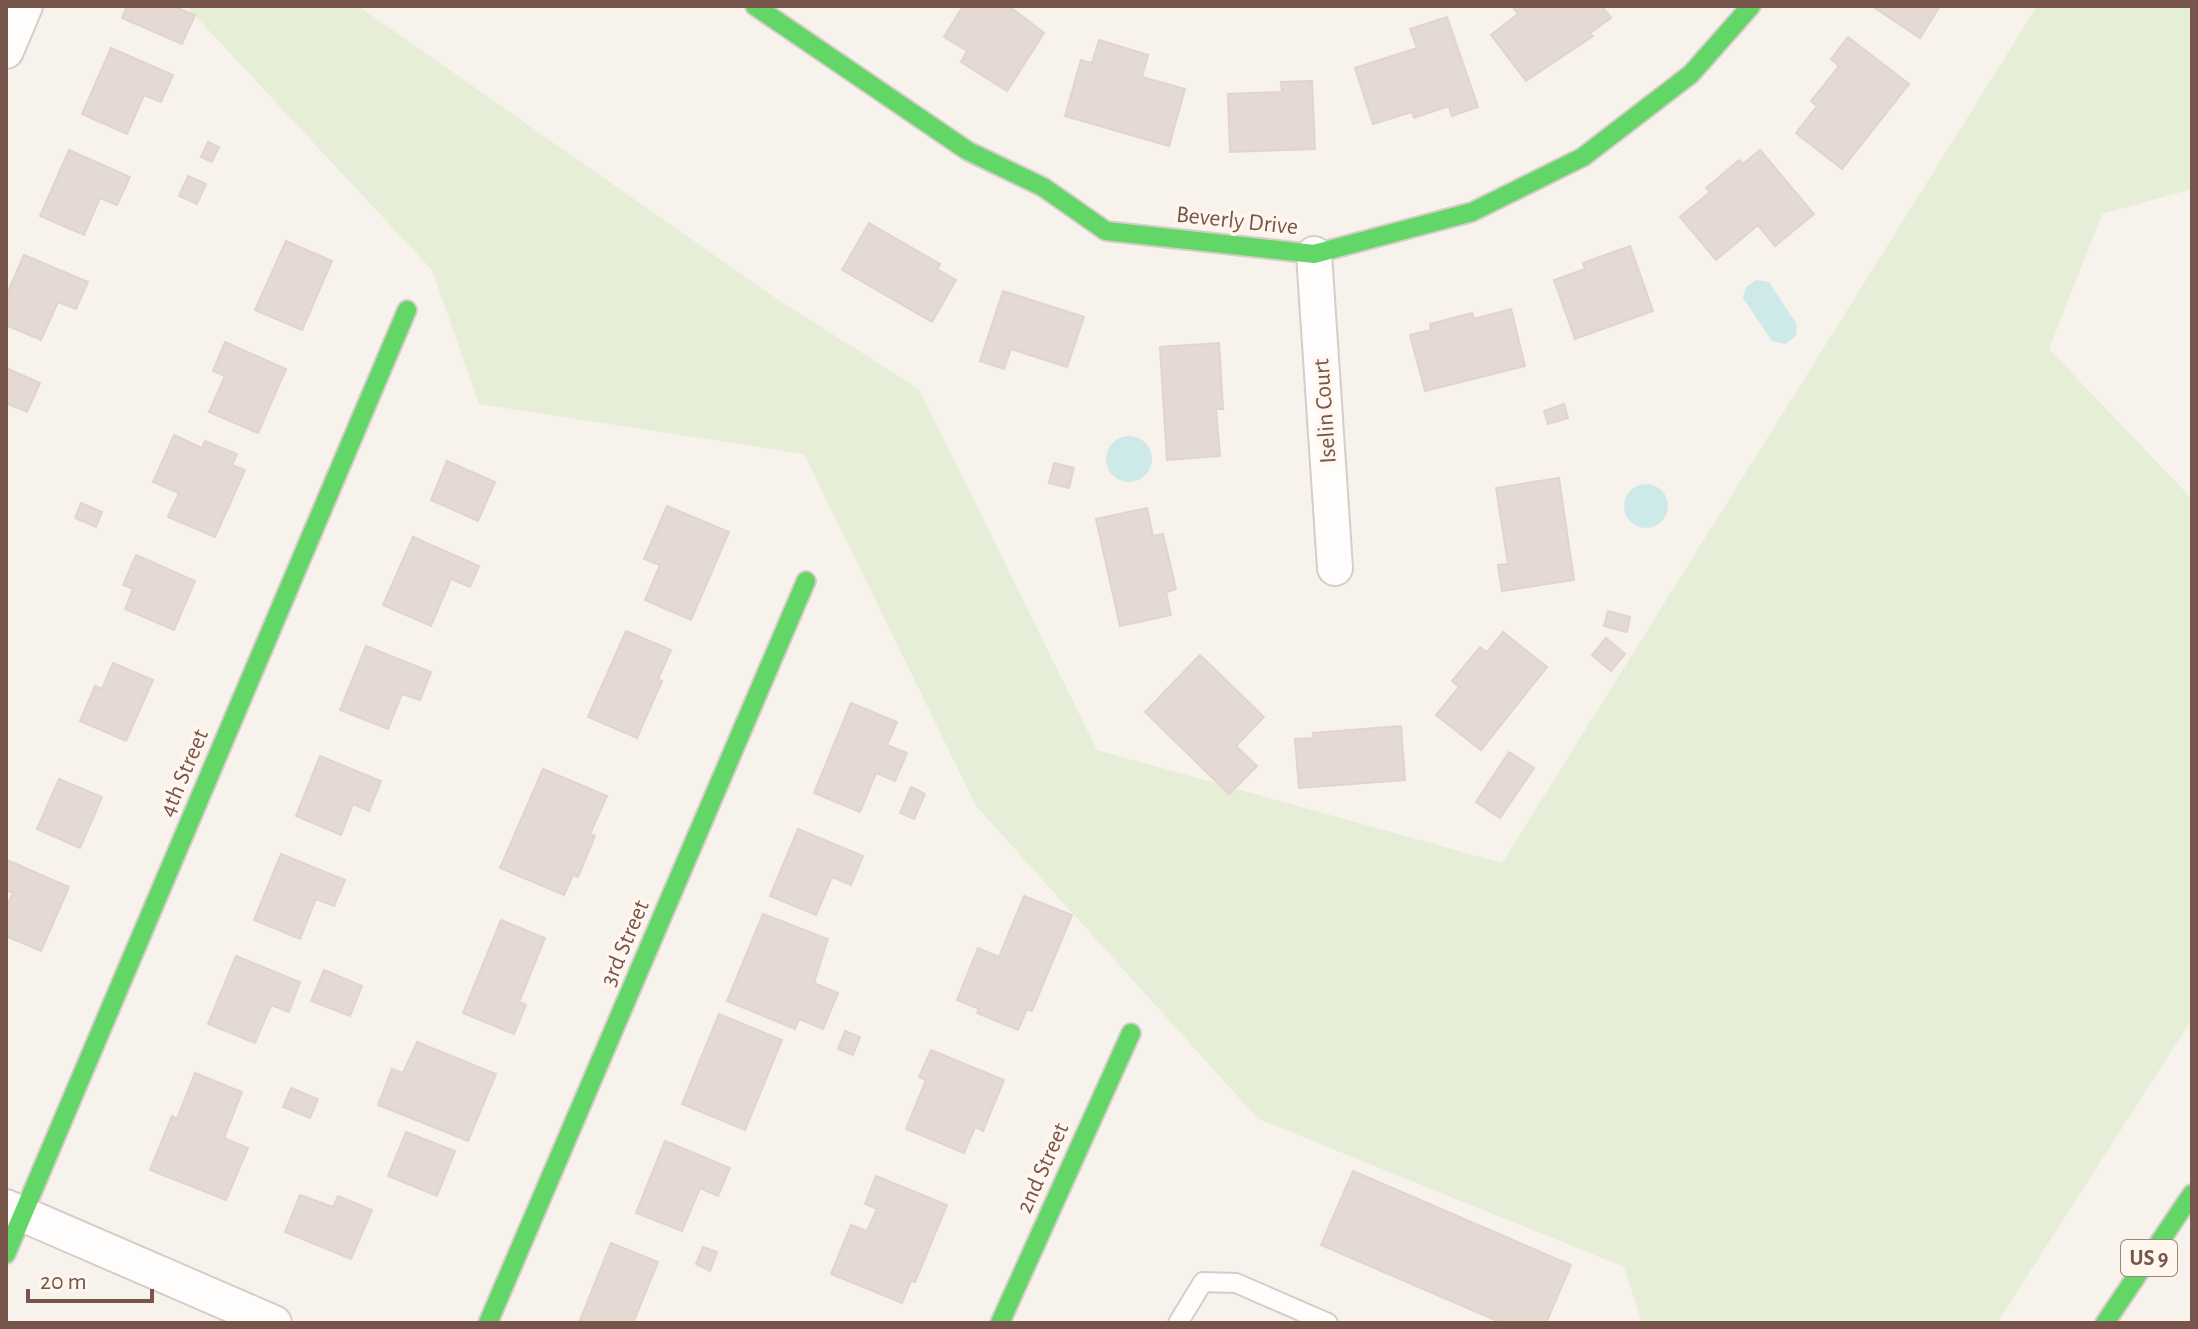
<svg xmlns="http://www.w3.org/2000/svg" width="2198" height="1329" viewBox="0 0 2198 1329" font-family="'Alegreya Sans',sans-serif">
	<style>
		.green { fill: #e7eed7 }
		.water { fill: #cdeae8 }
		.building { fill: #e4dad3; stroke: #e1d4ce; stroke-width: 2 }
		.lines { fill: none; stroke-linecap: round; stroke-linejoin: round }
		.lane-casing { stroke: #d6cdc8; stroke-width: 22 }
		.street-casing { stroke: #d6cdc8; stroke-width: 38 }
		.fast-casing { stroke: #d7cdc8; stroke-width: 22 }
		.lane { stroke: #fefdfc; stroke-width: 18 }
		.street { stroke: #fefdfc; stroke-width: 34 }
		.fast { stroke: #63d668; stroke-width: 18 }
		.labels { text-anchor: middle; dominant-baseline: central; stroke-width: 7; stroke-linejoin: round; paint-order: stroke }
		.shield { fill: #fff6ed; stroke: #a0857c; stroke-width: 2 }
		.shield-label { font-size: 22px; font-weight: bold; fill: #77554b }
		.street-label { font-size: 24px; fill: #77554b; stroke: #fff6ed }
	</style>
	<rect width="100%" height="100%" fill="#f8f2ec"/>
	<polygon class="green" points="186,6 358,6 777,299 919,389 1097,750 1502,863 2037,6 2192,6 2192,189 2102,214 2049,349 2192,499 2192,1019 1997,1323 1642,1323 1624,1267 1258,1119 976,806 804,454 479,404 432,270"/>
	<g class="water">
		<polygon points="1756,280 1769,282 1797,325 1796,336 1785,344 1772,341 1743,298 1746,287"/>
		<circle cx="1129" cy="459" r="23"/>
		<circle cx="1646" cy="506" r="22"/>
	</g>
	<g class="building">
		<polygon points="127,6 173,6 195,15 182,44 122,18"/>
		<polygon points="963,6 1009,6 1044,33 1007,91 961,62 967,51 944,37"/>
		<polygon points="1512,6 1602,6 1611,18 1590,33 1593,36 1526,81 1491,35 1518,14"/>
		<polygon points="1872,6 1940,6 1920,38"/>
		<polygon points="1447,17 1478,107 1452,116 1449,106 1414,118 1412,112 1373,124 1355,68 1417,48 1410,29"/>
		<polygon points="1848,37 1909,84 1842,169 1796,133 1817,106 1811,101 1839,66 1831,59"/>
		<polygon points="1099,40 1148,55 1142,77 1185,89 1169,146 1065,116 1081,60 1092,63"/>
		<polygon points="111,48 173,75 161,102 144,95 127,134 82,114"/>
		<polygon points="1312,81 1315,149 1230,152 1228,94 1282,92 1281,82"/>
		<polygon points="208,142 219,147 212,162 201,157"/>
		<polygon points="69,150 130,177 117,205 100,198 84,235 40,216"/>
		<polygon points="1760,150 1814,214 1775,246 1758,225 1716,260 1680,217 1710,192 1706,188 1739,160 1743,164"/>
		<polygon points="188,176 206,184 197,204 179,196"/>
		<polygon points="869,223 940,264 937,269 956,280 932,322 842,270"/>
		<polygon points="286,241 332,261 302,330 255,310"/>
		<polygon points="1630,246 1653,311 1575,339 1554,280 1585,269 1583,263"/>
		<polygon points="24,255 88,282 76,309 58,302 41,340 6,325 6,296"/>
		<polygon points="1003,291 1084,317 1067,367 1011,349 1004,369 980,361"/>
		<polygon points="1511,309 1525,366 1425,391 1410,335 1431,330 1430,324 1472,313 1474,319"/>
		<polygon points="225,342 286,369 258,433 209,412 225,376 213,371"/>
		<polygon points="1219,343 1223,409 1216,409 1220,456 1167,460 1160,347"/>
		<polygon points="6,368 40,383 27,412 6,403"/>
		<polygon points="1564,404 1568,418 1548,424 1544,411"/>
		<polygon points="174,435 202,448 205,441 237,454 232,465 245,470 215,537 168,517 179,493 153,482"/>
		<polygon points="447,461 495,482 478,521 431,500"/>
		<polygon points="1054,463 1074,468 1069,488 1049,483"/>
		<polygon points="1559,478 1574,580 1502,591 1498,565 1508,564 1496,488"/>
		<polygon points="81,503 102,512 96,527 75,518"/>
		<polygon points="667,506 729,532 691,620 645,600 660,565 644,559"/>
		<polygon points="1147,508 1153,536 1163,534 1176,589 1166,592 1171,615 1120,626 1096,519"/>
		<polygon points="413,537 479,566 470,587 451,579 431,626 383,605"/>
		<polygon points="136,555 195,581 174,630 125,609 133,589 123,585"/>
		<polygon points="1608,611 1630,617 1627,632 1604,626"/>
		<polygon points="626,631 671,650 658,679 662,681 637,738 588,717"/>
		<polygon points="1503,632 1547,667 1481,750 1436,715 1459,687 1452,681 1480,647 1487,652"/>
		<polygon points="1606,638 1625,654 1611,671 1592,655"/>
		<polygon points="366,646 431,672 420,700 402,694 388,729 340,710"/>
		<polygon points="1200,655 1264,717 1236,746 1257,766 1229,794 1145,712"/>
		<polygon points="113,663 153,680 126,741 80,721 95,686 102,689"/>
		<polygon points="851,703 897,722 887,745 907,753 895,781 876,773 860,812 814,793"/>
		<polygon points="1401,726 1405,780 1299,788 1295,739 1314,738 1313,733"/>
		<polygon points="1509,752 1534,768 1500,818 1476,802"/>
		<polygon points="320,756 381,781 369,811 353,804 341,835 296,816"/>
		<polygon points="543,769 607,796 590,834 595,836 578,877 573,875 564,895 500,868"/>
		<polygon points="59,779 102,797 80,848 37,829"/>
		<polygon points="911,787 925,794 914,819 900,813"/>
		<polygon points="798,829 863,856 851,885 832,877 816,915 770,896"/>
		<polygon points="281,854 345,880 334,906 316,899 300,939 254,920"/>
		<polygon points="7,860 69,887 41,951 6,936 6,908 13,893 6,890"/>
		<polygon points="1024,896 1072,915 1032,1011 1027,1009 1018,1030 977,1013 979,1009 957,1000 978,948 999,957"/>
		<polygon points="763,914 828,939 814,983 838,993 823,1029 799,1019 795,1029 727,1001"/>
		<polygon points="501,920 545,938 519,1002 526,1005 514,1034 463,1013"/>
		<polygon points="236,956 300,982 289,1012 271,1005 255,1043 208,1024"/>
		<polygon points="324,970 362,986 350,1016 311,1001"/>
		<polygon points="719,1014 782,1040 745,1130 682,1104"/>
		<polygon points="845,1031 860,1037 853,1055 838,1049"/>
		<polygon points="417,1042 496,1074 468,1141 378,1105 392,1069 403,1073"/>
		<polygon points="931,1050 1004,1080 983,1131 975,1127 964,1153 906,1129 926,1080 919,1077"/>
		<polygon points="195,1073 242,1092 224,1138 248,1148 226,1200 150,1170 172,1116 177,1119"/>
		<polygon points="291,1088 318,1099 310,1118 283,1107"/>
		<polygon points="406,1132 455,1151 437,1196 388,1176"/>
		<polygon points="665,1141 730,1168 718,1196 700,1188 682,1231 636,1213"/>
		<polygon points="1353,1171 1571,1265 1546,1323 1502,1323 1321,1245"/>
		<polygon points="876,1176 947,1205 915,1282 911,1281 902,1303 831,1274 851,1225 867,1231 877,1209 865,1204"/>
		<polygon points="300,1195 333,1207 338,1196 372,1210 351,1259 285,1232"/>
		<polygon points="611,1243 658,1262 633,1323 579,1323"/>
		<polygon points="703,1247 717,1252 710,1271 696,1264"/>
	</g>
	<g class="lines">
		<g class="lane-casing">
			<polyline id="lane" points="1178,1323 1203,1282 1236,1283 1328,1323"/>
		</g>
		<g class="street-casing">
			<g id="street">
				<polyline points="6,51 25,6"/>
				<polyline points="1314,254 1335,568"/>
				<polyline points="6,1207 274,1323"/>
			</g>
		</g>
		<g class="fast-casing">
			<g id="fast">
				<polyline points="755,6 968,151 1043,187 1106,231 1314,254 1472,212 1583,157 1691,74 1751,6"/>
				<polyline points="6,1254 407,310"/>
				<polyline points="488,1323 806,581"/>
				<polyline points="1000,1323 1131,1033"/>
				<polyline points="2105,1323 2192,1194"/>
			</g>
		</g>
		<use href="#lane" class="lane"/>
		<use href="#street" class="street"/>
		<use href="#fast" class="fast"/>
	</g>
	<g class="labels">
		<rect class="shield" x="2121" y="1240" width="56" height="36" rx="6"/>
		<g class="shield-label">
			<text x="2149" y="1258">US 9</text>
		</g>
		<g class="street-label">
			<text transform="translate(1237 221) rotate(6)">Beverly Drive</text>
			<text transform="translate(1325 411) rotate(-94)">Iselin Court</text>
			<text transform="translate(184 773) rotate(-67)">4th Street</text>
			<text transform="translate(625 943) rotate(-67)">3rd Street</text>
			<text transform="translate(1043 1168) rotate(-66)">2nd Street</text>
		</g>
	</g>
	<rect width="2198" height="1329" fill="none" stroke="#77554b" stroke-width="16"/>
	<path d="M28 1289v12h124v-12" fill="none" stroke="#77554b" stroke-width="4"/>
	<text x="40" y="1289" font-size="24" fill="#77554b" stroke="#fff6ed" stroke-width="6" paint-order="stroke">20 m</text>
</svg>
